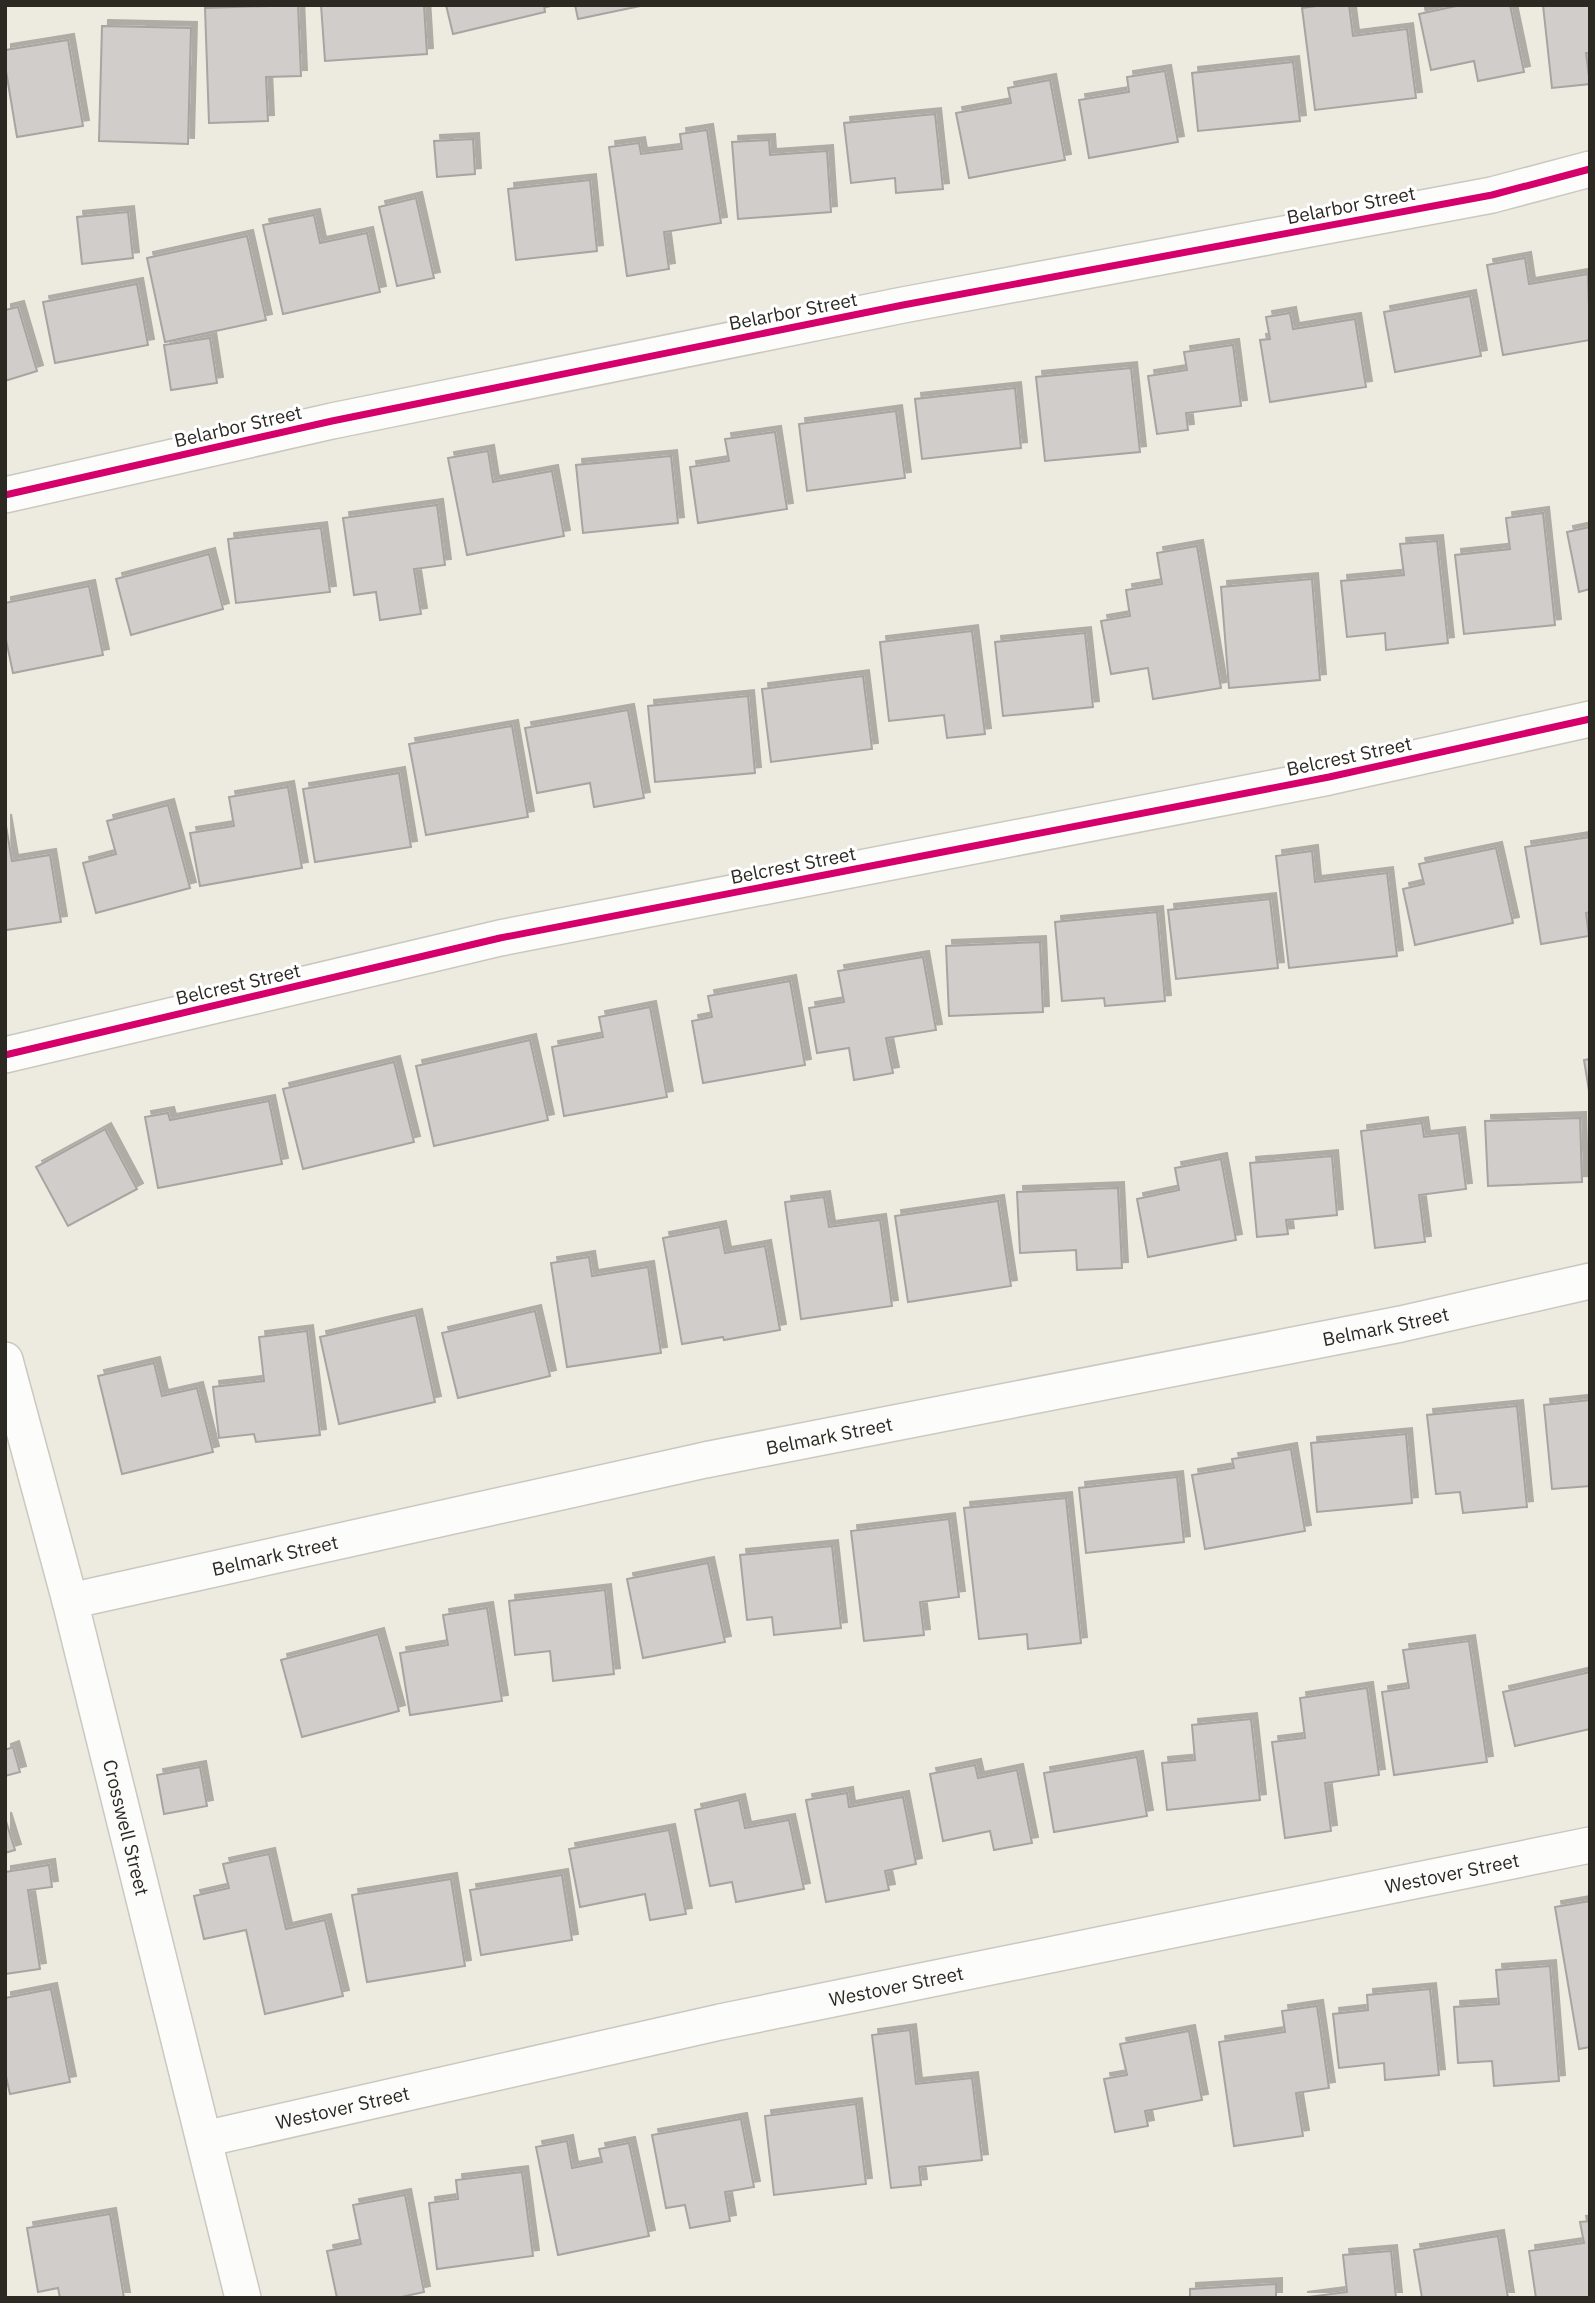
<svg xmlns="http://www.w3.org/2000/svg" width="1595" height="2303" viewBox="0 0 1595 2303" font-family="'IBM Plex Sans',sans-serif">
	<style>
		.building { fill: #d1cdcb; stroke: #a8a4a2; stroke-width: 2; filter: url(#shadow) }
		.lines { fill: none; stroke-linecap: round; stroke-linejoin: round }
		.minor-casing { stroke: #cbc8c0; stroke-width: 38 }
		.minor { stroke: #fcfcfa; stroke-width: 35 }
		.cycleway-casing { stroke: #fff; stroke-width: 11 }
		.cycleway { stroke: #d6006c; stroke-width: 7 }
		.labels { text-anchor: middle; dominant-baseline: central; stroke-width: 6; stroke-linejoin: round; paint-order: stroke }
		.street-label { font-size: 19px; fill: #2c2923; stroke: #fff }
	</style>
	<defs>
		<filter id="shadow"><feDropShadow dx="6" dy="-6" stdDeviation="0" flood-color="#0004"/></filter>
	</defs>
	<rect width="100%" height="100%" fill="#edeae0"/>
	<g class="building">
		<polygon points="298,5 301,76 266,77 268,121 209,123 205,8"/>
		<polygon points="321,5 424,5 427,54 325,61"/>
		<polygon points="446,5 544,5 545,12 453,34"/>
		<polygon points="575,5 645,5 578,19"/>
		<polygon points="1323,5 1349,5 1353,36 1407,29 1416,98 1315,110 1302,8"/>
		<polygon points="1461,5 1510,5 1524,72 1478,81 1474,61 1431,70 1419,14"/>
		<polygon points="1543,5 1590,5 1590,53 1586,53 1590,84 1552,88"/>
		<polygon points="102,26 191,28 188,144 99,141"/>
		<polygon points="68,40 83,126 17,137 5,65 5,50"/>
		<polygon points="1293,62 1300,121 1198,131 1192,73"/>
		<polygon points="1165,71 1178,142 1089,158 1079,100 1129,92 1127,77"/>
		<polygon points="1050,80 1065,160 969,178 956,113 1011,103 1008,88"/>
		<polygon points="935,114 943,189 896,193 895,178 851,183 844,123"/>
		<polygon points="707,130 721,223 664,232 669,269 627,276 609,147 639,143 641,154 682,149 680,134"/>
		<polygon points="473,139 475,174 437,177 434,141"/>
		<polygon points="769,140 770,155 827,151 831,212 738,219 732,142"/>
		<polygon points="590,180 597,251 516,260 508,189"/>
		<polygon points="416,198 434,278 397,286 379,207"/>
		<polygon points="128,212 133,258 82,264 77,217"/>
		<polygon points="314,215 320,243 367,233 380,292 283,314 263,225"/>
		<polygon points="247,236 266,320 165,342 147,258"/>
		<polygon points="1525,258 1529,284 1588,274 1590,340 1503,355 1487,265"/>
		<polygon points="137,284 148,345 55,363 43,302"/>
		<polygon points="1470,296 1481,356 1395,372 1384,312"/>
		<polygon points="18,307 37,371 5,381 5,310"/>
		<polygon points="1290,313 1293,329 1355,319 1366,387 1270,402 1260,340 1270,339 1266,317"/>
		<polygon points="210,338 217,383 171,390 164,345"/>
		<polygon points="1233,345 1241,406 1186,413 1188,430 1157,434 1148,376 1187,370 1184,352"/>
		<polygon points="1131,368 1140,452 1045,461 1036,377"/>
		<polygon points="1015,388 1021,448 922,459 915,399"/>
		<polygon points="896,411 905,478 807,491 799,424"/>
		<polygon points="775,432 787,509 698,523 690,467 729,461 725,439"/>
		<polygon points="488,451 493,482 552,471 564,536 467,555 448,458"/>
		<polygon points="671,456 678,523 583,533 576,465"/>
		<polygon points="437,505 445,565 414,569 421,614 380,620 376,592 354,595 343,518"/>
		<polygon points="1543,513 1555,625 1464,634 1455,555 1510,549 1506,518"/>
		<polygon points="1590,527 1590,589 1579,592 1567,532"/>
		<polygon points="321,528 330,592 236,603 228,539"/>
		<polygon points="1437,541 1448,643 1386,650 1385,633 1347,637 1341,581 1404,575 1400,544"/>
		<polygon points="1197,546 1221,688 1153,699 1148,668 1111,674 1101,621 1130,616 1126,590 1162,584 1157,553"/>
		<polygon points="209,554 223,609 131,635 116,579"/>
		<polygon points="1312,579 1320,680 1229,688 1221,587"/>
		<polygon points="89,586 103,655 13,673 5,635 5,603"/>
		<polygon points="972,631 985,734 947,738 944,715 889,721 880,642"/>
		<polygon points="1085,633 1093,707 1003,716 995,642"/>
		<polygon points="863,676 872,749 771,762 762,689"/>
		<polygon points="748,696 755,773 655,782 648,706"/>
		<polygon points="628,710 644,798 594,807 590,783 537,793 525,728"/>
		<polygon points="512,726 528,817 426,835 409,744"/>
		<polygon points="399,773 411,847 315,862 303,789"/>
		<polygon points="288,787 302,868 200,886 190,833 234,826 229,797"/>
		<polygon points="168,805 190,888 96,913 83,863 116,854 107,821"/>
		<polygon points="5,820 12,861 50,855 61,922 6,930"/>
		<polygon points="1590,837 1590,912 1586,913 1589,936 1541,944 1525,847"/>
		<polygon points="1496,848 1513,923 1415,945 1403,889 1424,884 1419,864"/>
		<polygon points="1312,851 1315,882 1387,873 1397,956 1289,968 1276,856"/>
		<polygon points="1270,899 1278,968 1176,979 1168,910"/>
		<polygon points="1157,912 1165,1001 1105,1006 1104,998 1062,1001 1055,922"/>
		<polygon points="1040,942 1043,1012 949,1016 946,946"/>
		<polygon points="923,957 936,1030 886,1038 893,1073 854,1080 849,1048 817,1053 809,1008 844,1002 838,971"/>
		<polygon points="790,981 805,1065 703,1083 692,1021 712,1017 708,996"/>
		<polygon points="650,1007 667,1097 564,1116 552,1047 603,1037 599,1017"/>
		<polygon points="530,1040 548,1120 434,1146 416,1066"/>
		<polygon points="1590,1059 1590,1097 1584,1060"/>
		<polygon points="394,1062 414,1142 303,1169 283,1089"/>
		<polygon points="269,1101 282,1164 158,1188 145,1117 168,1113 170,1120"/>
		<polygon points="1580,1118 1582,1182 1488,1186 1485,1121"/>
		<polygon points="1422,1123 1424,1137 1459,1133 1466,1189 1419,1195 1425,1242 1375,1248 1361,1131"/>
		<polygon points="105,1129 137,1189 68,1226 36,1167"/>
		<polygon points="1332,1156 1337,1215 1286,1220 1288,1234 1257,1237 1250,1163"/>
		<polygon points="1221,1159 1236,1240 1148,1257 1137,1199 1179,1190 1175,1168"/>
		<polygon points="1118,1188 1122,1268 1077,1270 1076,1250 1020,1253 1017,1192"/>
		<polygon points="824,1197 829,1227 880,1220 892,1306 801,1319 785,1202"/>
		<polygon points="998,1201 1011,1286 908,1302 895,1216"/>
		<polygon points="720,1227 725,1253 765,1246 780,1330 724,1340 723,1337 682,1344 663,1238"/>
		<polygon points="589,1257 592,1276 648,1267 661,1353 567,1367 551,1263"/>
		<polygon points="535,1311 550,1376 458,1398 442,1333"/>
		<polygon points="416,1315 435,1402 339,1424 320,1337"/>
		<polygon points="307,1331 320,1435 256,1442 254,1434 219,1438 213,1387 264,1381 259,1337"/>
		<polygon points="154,1363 162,1396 197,1388 213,1452 122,1474 98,1376"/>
		<polygon points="1590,1400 1590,1486 1552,1489 1544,1405"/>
		<polygon points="1517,1406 1527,1507 1463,1513 1460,1492 1436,1494 1427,1415"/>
		<polygon points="1406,1434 1412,1503 1317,1512 1311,1443"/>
		<polygon points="1291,1449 1305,1531 1205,1549 1192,1475 1234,1468 1232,1459"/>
		<polygon points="1177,1477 1184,1542 1086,1553 1079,1488"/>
		<polygon points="1066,1498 1081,1643 1028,1649 1027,1634 979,1639 964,1508"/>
		<polygon points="949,1519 959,1597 920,1602 924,1635 864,1641 851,1531"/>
		<polygon points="832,1546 841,1628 774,1635 772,1617 747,1620 740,1555"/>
		<polygon points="708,1563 725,1642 643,1658 627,1579"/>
		<polygon points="605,1590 614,1674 553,1681 550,1651 515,1655 509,1601"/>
		<polygon points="487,1608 502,1701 410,1715 400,1653 448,1645 443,1615"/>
		<polygon points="378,1634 399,1711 302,1737 281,1660"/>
		<polygon points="1469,1641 1487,1762 1394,1775 1382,1692 1409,1688 1403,1650"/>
		<polygon points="1590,1672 1590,1729 1515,1746 1503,1692"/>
		<polygon points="1367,1688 1379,1775 1325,1783 1331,1831 1285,1838 1272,1742 1305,1738 1300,1698"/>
		<polygon points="1251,1719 1260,1800 1167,1810 1162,1763 1195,1760 1192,1725"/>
		<polygon points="13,1747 20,1772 5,1776 5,1750"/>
		<polygon points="1137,1757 1147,1816 1054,1832 1044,1773"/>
		<polygon points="975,1765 978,1778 1017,1770 1032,1843 994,1850 990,1831 943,1841 930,1774"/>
		<polygon points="200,1767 207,1806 164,1814 157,1775"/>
		<polygon points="847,1793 849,1807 903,1797 916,1864 885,1871 889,1890 826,1902 806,1800"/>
		<polygon points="739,1800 745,1828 789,1820 804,1889 736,1902 732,1882 710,1886 695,1810"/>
		<polygon points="5,1818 15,1850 5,1853"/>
		<polygon points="669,1830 686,1914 650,1920 645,1894 580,1907 569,1849"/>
		<polygon points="269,1854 286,1929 325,1920 343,1996 265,2014 246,1930 204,1939 194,1896 229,1888 223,1864"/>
		<polygon points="49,1865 52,1887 28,1890 40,1969 5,1974 5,1872"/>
		<polygon points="562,1875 572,1940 481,1955 470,1890"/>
		<polygon points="451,1879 465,1966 367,1982 352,1895"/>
		<polygon points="1590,1901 1590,2047 1579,2049 1555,1907"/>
		<polygon points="1550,1966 1559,2081 1494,2086 1492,2061 1458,2063 1454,2007 1499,2004 1496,1970"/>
		<polygon points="51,1989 70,2082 10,2094 5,2072 5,1998"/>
		<polygon points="1430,1989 1439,2075 1385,2080 1384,2063 1339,2068 1333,2014 1368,2010 1367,1995"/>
		<polygon points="1317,2006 1329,2088 1296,2093 1303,2136 1234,2146 1219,2042 1285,2032 1282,2011"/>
		<polygon points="910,2030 916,2084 972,2078 982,2160 919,2167 921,2185 891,2188 872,2035"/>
		<polygon points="1189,2031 1202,2100 1145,2111 1148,2126 1115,2132 1104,2079 1127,2075 1120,2044"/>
		<polygon points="856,2104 866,2184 774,2195 765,2116"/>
		<polygon points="741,2119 754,2187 725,2192 730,2221 690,2228 685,2205 666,2208 652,2135"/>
		<polygon points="567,2141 572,2168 602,2162 599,2149 629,2143 649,2236 558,2255 536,2147"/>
		<polygon points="522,2172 533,2256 437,2269 429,2203 458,2199 456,2180"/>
		<polygon points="405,2195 424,2292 397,2298 337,2298 327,2251 361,2244 353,2205"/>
		<polygon points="110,2214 124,2298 60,2298 58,2288 38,2292 27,2228"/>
		<polygon points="1590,2221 1590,2297 1536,2298 1529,2251 1584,2243 1580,2222"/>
		<polygon points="1498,2236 1508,2298 1422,2298 1414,2250"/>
		<polygon points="1391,2251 1396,2298 1301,2298 1347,2292 1343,2255"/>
		<polygon points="1276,2284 1276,2298 1190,2298 1190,2289"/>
	</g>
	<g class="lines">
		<g class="minor-casing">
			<g id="minor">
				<polyline points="5,495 332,421 903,305 1492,195 1590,169"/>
				<polyline points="5,1055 500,938 1329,777 1590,719"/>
				<path id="s1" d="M5,1360L70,1601L243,2298"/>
				<path id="s2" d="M70,1601L705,1460L1401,1324L1590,1281"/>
				<path id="s3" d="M204,2139L720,2022L1590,1845"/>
			</g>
		</g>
		<use href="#minor" class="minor"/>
		<g class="cycleway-casing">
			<g id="cycleway">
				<polyline points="5,495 332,421 903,305 1492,195 1590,169"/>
				<polyline points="5,1055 500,938 1329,777 1590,719"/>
			</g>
		</g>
		<use href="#cycleway" class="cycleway"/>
	</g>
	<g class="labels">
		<g class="street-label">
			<text transform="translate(1351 205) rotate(-11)">Belarbor Street</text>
			<text transform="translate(793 311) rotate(-11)">Belarbor Street</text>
			<text transform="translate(238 426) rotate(-13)">Belarbor Street</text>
			<text transform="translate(1349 756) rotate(-12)">Belcrest Street</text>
			<text transform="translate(793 865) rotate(-11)">Belcrest Street</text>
			<text transform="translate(238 984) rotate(-13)">Belcrest Street</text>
			<text stroke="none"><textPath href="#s2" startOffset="1344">Belmark Street</textPath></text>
			<text stroke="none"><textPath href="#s2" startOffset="777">Belmark Street</textPath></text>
			<text stroke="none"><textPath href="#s2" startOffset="210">Belmark Street</textPath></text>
			<text stroke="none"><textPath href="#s1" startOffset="483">Crosswell Street</textPath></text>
			<text stroke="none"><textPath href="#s3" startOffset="1276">Westover Street</textPath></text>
			<text stroke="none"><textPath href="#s3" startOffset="709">Westover Street</textPath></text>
			<text stroke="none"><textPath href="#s3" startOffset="142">Westover Street</textPath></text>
		</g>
	</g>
	<rect width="1595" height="2303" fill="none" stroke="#2c2923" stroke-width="14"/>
</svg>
